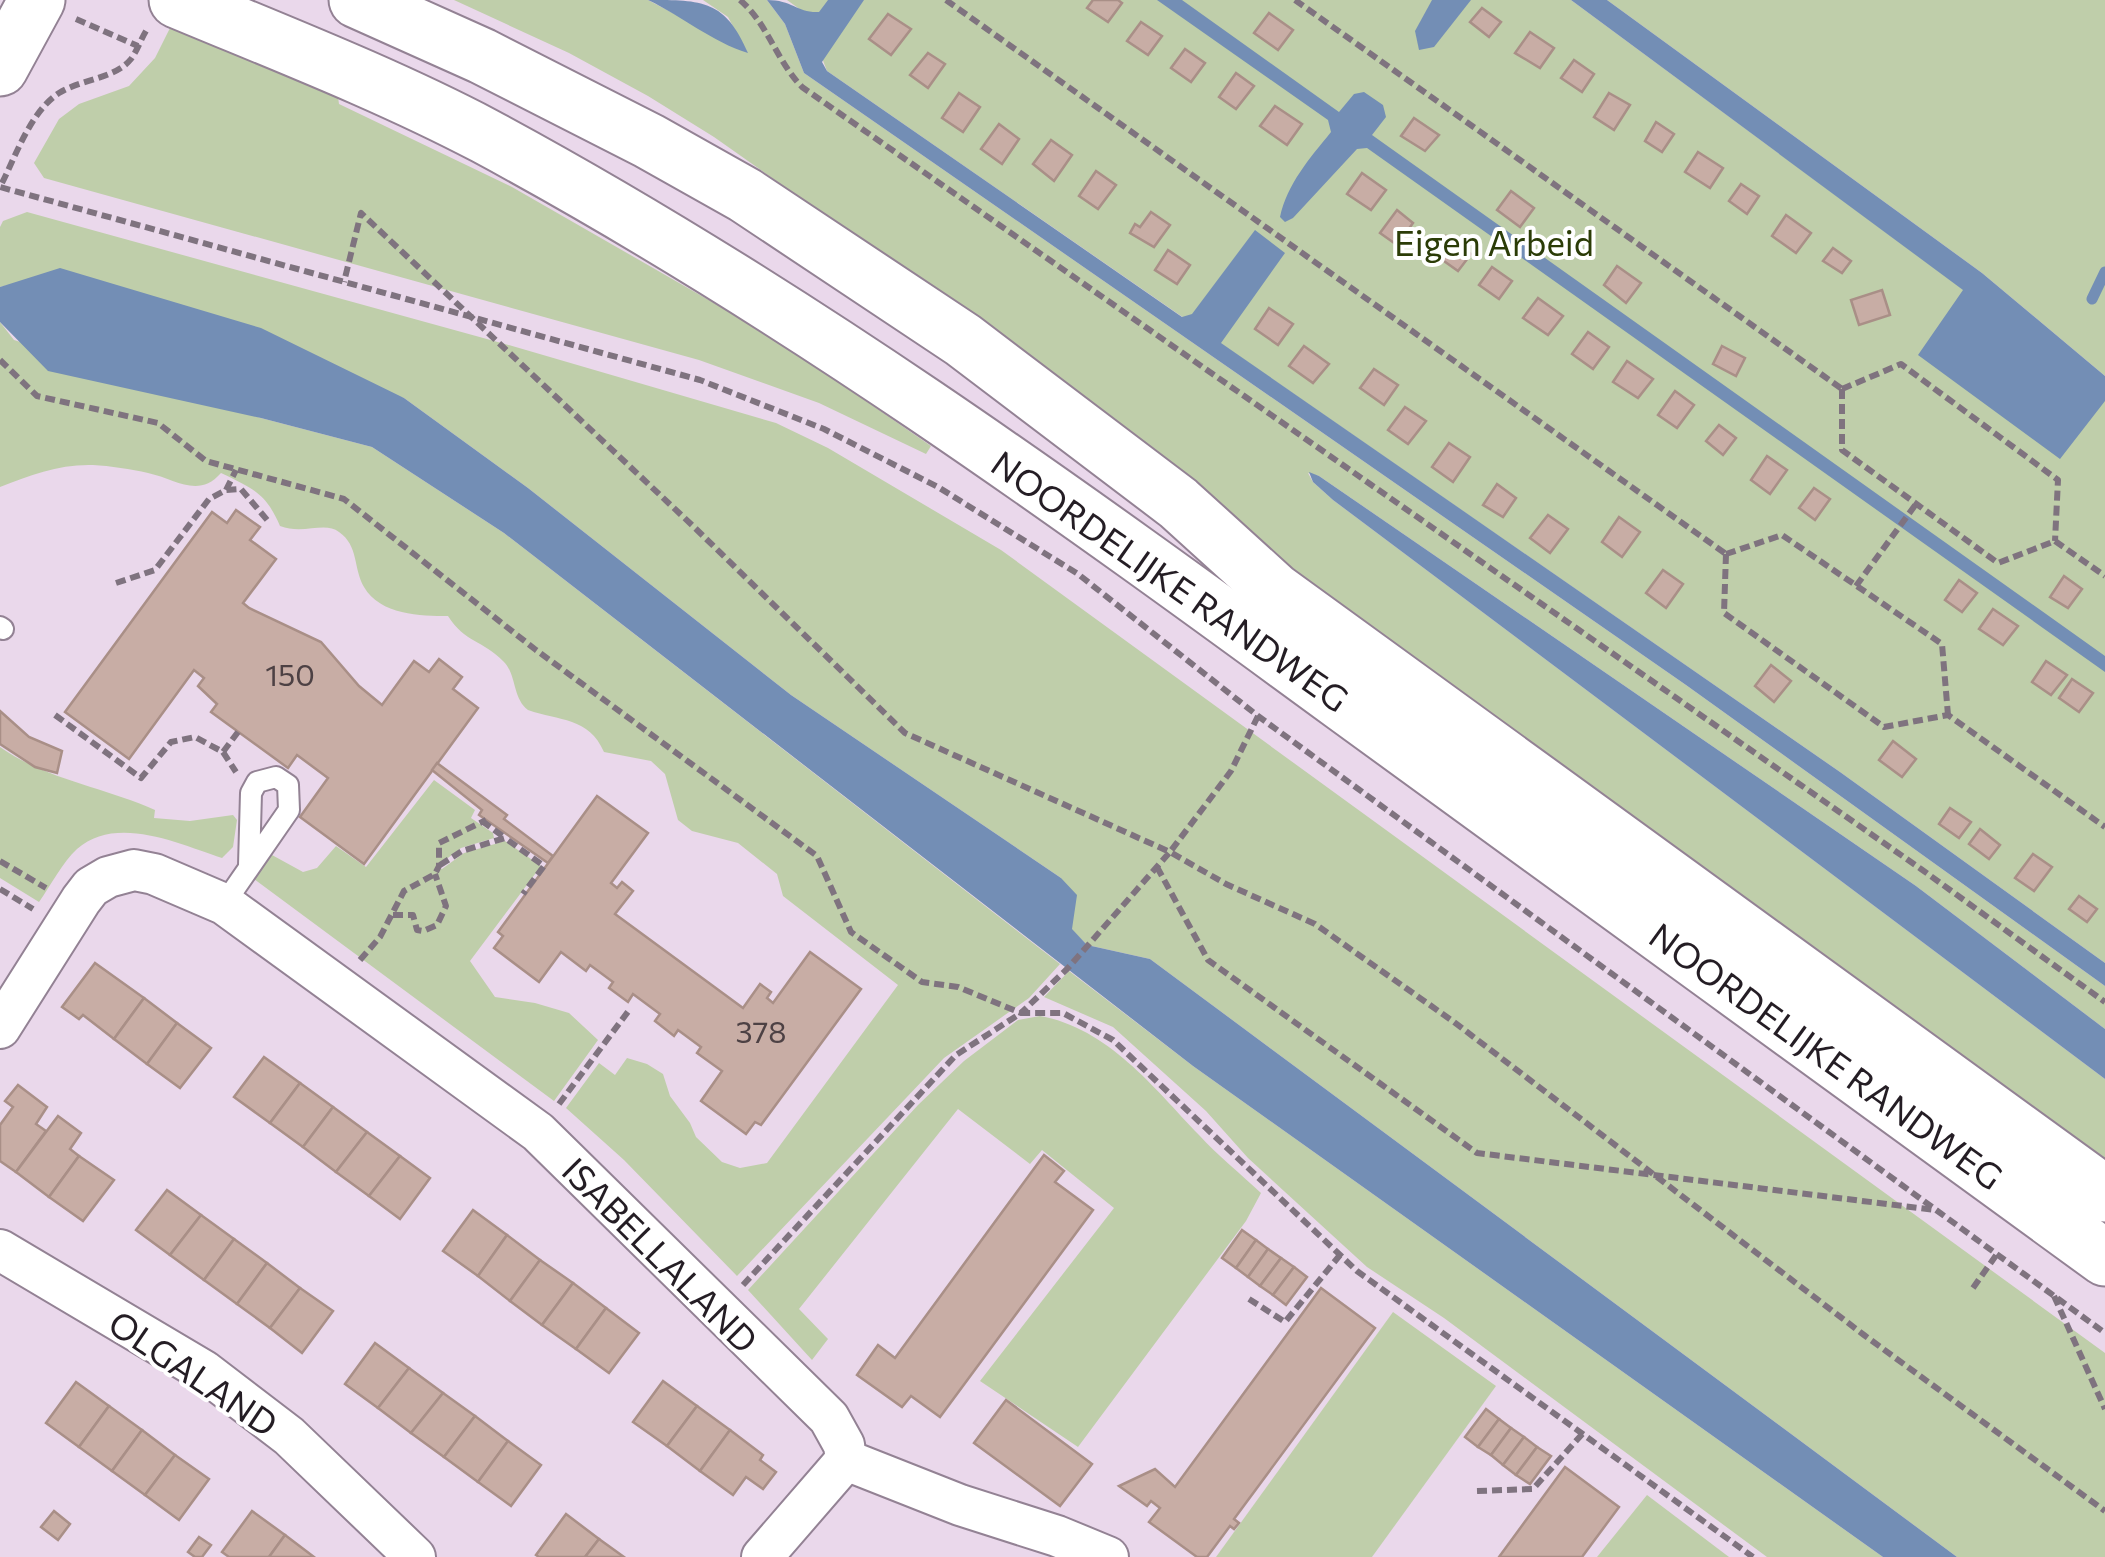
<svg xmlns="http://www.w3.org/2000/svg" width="2105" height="1557" viewBox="0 0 2105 1557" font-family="Commissioner,sans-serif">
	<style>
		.green { fill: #bfceaa }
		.water { fill: #738eb5 }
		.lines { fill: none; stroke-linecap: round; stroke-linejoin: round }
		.stream { stroke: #738eb5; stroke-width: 11 }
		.building { fill: #c8ada5; stroke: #a98f87; stroke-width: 2.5 }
		.lane-casing { stroke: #938294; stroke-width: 24 }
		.street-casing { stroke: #938294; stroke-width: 44 }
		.secondary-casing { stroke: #938294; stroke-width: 59 }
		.primary-casing { stroke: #938294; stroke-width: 59 }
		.path { stroke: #7f737f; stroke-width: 6; stroke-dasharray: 10 5; stroke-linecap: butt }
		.lane { stroke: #fff; stroke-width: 20 }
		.street { stroke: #fff; stroke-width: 40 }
		.secondary { stroke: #fff; stroke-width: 55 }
		.primary { stroke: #fff; stroke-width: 55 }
		.labels { text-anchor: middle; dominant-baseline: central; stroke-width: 8; stroke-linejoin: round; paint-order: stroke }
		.number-label { font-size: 30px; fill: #4d4144 }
		.park-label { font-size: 35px; fill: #2b3c07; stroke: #fff }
		.street-label { font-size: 35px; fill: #241d24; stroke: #fff }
	</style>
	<rect width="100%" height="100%" fill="#ead8eb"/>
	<g class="green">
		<polygon points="454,0 648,0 747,52 728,17 703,0 767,0 785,24 804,73 1686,685 2105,986 2105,1029 1916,886 1319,476 1308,473 1313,482 1333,500 2105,1079 2105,1165 1337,605 1014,349 714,137 648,96 569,53"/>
		<polygon points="787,0 1571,0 1964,290 2105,401 2105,963 1840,772 827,71 805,13"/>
		<polygon points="1607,0 2105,0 2105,376 1982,273"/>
		<polygon points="173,22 337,90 339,104 512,187 775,338 931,446 926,454 819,403 699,360 44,178 34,163 59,119 79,104 129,86 155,58"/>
		<polygon points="27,212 505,344 776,423 828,448 1001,550 2105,1353 2105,1557 1957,1557 1150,959 1087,945 1071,929 1061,878 791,695 528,488 404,398 13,284 0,287 0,227 3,221"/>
		<path d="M0,322L14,340L261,418L372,447L504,533L1060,964L1029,998L944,1058L737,1276L624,1160L566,1108L599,1063L615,1075L627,1058L647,1064L663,1074L670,1096L690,1123L696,1137L722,1162L740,1168L767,1163L898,985L783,896L777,874L738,843L692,831L678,820L665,774L651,761L604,752C589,717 559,721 528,710C512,698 517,674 503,661C484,641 464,642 448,616C421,616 380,615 364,587C353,568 359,546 339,532C325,521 303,535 280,526C266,493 252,488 221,473C198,499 176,479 148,473C131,469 110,466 93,465C59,464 31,475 0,487Z"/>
		<path d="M0,747C47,780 104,787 155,810L154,818L190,821L233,815L237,820L233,847L222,858C180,844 116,814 77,849C62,863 51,885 39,902L0,878Z"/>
		<polygon points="434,780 475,810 471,818 493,833 494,838 461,848 436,867 442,869 464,853 505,841 541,866 470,961 495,997 535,1003 569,1013 598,1040 554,1101 254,879 272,855 303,872 317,868 336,846 366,867"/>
		<polygon points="1069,971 1193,1066 1883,1557 1767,1557 1444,1318 1367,1267 1248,1158 1206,1111 1113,1027 1044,997"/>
		<path d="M1040,1016C1108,1028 1154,1088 1199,1135C1218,1156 1241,1174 1261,1193L1246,1221L1078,1447L980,1381L1114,1208L1042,1150L1030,1164L958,1109L799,1309L828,1339L812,1360L748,1290L918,1105L964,1061L1018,1020Z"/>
		<polygon points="1393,1312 1496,1386 1372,1557 1216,1557"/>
		<polygon points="1647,1495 1729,1557 1597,1557"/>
	</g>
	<g class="water">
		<path d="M648,0C703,0 725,0 748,53C712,42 682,16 648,0Z"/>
		<path d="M767,0C793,0 797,13 819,12L828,0H864L822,62L827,71L1182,317L1192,314L1255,230L1285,253L1221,343L1840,772L2105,963V986L1686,685L804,73L785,24Z"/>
		<path d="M1157,0H1182L1339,112L1354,94L1364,92L1383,105L1386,117L1372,135L2105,656V672L1367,148L1357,149L1293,218L1285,222L1280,217C1287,184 1310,158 1331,132L1328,120Z"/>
		<polygon points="1432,0 1471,0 1434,47 1419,50 1415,31"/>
		<polygon points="1571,0 1607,0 1982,273 2105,376 2105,401 2060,459 1918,355 1963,290"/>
		<polygon points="60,268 261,328 404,398 528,488 791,695 1061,878 1077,895 1072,929 1087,945 1150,959 1957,1557 1883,1557 1193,1066 504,533 372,447 261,418 48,371 0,322 0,287"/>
		<polygon points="1309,472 1319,476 1916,886 2105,1029 2105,1079 1333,500 1313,482"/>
	</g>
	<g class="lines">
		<polyline class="stream" points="2092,299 2105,272"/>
	</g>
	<g class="building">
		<polygon points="1093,0 1118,0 1122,3 1108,22 1087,8"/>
		<polygon points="1482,8 1501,22 1489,37 1470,22"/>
		<polygon points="1269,13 1293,30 1278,50 1254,33"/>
		<polygon points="888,14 911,29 891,55 869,39"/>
		<polygon points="1141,22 1162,36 1148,55 1127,41"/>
		<polygon points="1530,32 1554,48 1540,68 1515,53"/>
		<polygon points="1185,49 1205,63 1191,82 1171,68"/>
		<polygon points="928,53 945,64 928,88 910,75"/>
		<polygon points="1574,60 1594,74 1582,92 1561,78"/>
		<polygon points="1236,73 1254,86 1236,109 1219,97"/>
		<polygon points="959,93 980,107 963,132 942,118"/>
		<polygon points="1609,93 1630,105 1614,130 1594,117"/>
		<polygon points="1275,106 1302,124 1287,145 1260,126"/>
		<polygon points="1414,118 1439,135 1425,151 1401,136"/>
		<polygon points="1656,122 1674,134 1662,152 1645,141"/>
		<polygon points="999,124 1019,139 1002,164 981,149"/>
		<polygon points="1051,140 1072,155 1054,181 1033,164"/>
		<polygon points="1698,152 1723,168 1710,188 1685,172"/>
		<polygon points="1096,171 1116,185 1098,209 1079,196"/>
		<polygon points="1362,173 1386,190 1371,210 1347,194"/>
		<polygon points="1741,184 1759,196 1747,214 1729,201"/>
		<polygon points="1511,191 1534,208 1520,227 1497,210"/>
		<polygon points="1397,210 1413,223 1397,245 1380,233"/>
		<polygon points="1151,212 1170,225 1154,247 1130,233 1135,224 1140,227"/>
		<polygon points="1786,215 1811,233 1796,253 1772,236"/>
		<polygon points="1446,236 1471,254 1458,271 1434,254"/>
		<polygon points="1833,248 1851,261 1842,273 1823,261"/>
		<polygon points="1168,250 1190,265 1177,284 1155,270"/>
		<polygon points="1617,266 1641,283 1626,303 1604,285"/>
		<polygon points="1492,267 1512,281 1499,299 1479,285"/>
		<polygon points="1882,290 1890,315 1859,325 1851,300"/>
		<polygon points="1538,298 1563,316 1548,335 1523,318"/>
		<polygon points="1269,308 1293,324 1278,345 1255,329"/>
		<polygon points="1588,332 1609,347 1593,369 1572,354"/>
		<polygon points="1304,346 1329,364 1313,383 1289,366"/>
		<polygon points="1722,346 1745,358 1736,376 1713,364"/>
		<polygon points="1627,361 1653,379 1638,398 1613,382"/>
		<polygon points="1374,369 1398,385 1384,405 1360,388"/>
		<polygon points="1675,391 1694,405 1677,428 1658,415"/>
		<polygon points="1405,407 1426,421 1408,444 1388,430"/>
		<polygon points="1719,425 1736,438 1723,455 1706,441"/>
		<polygon points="1449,443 1470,457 1453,482 1432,467"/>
		<polygon points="1767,456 1787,470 1770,494 1751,480"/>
		<polygon points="1497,484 1516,498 1503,517 1483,505"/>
		<polygon points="1814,488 1830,499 1815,520 1799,508"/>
		<polygon points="236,510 260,527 250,540 276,559 243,603 249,608 321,642 359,686 382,705 414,661 429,672 439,659 462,677 453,689 478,708 364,864 300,817 328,778 297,755 288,768 211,712 217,704 198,686 204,678 194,670 129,759 65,712 212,512 227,523"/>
		<polygon points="1548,515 1568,529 1550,553 1530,538"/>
		<polygon points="1619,517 1640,532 1622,557 1602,542"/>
		<polygon points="1663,570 1683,584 1666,608 1646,593"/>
		<polygon points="2064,576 2082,589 2068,608 2050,597"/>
		<polygon points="1959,580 1977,593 1962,612 1945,600"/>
		<polygon points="1993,609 2018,626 2003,645 1979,629"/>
		<polygon points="2046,661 2067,675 2051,695 2032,682"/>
		<polygon points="1771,665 1791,681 1774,702 1755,686"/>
		<polygon points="2072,679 2093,693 2079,712 2059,698"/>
		<polygon points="0,711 29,737 62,751 57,773 35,767 0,744"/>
		<polygon points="1893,741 1916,759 1902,777 1879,760"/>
		<polygon points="437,763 507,815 504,819 553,856 548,863 479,815 482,810 432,770"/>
		<polygon points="597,796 648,833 611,883 617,888 622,882 633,891 615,914 743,1008 760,984 771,992 767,998 773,1003 810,952 861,989 761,1125 755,1122 746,1134 701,1101 722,1071 697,1053 701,1047 678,1030 674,1036 655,1021 660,1014 633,994 628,1002 609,988 613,982 590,965 586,971 561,952 539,982 494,948 503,936 498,932"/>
		<polygon points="1950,808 1971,822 1959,838 1939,824"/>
		<polygon points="1980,829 2000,845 1989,859 1969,844"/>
		<polygon points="2033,854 2052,867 2034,891 2015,878"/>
		<polygon points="2079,896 2097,909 2087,922 2069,909"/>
		<polygon points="95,963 144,998 114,1039 83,1015 79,1019 62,1007"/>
		<polygon points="144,998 177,1023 147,1064 114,1039"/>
		<polygon points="177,1023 211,1048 180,1088 147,1064"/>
		<polygon points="264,1057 300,1083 270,1123 234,1097"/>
		<polygon points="300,1083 333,1107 303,1147 270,1123"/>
		<polygon points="18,1085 47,1107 36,1124 46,1131 16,1172 0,1161 0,1125 13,1107 5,1101"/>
		<polygon points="333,1107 367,1132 336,1172 303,1147"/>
		<polygon points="58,1116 81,1133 70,1149 79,1156 49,1197 16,1172"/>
		<polygon points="367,1132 400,1156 369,1196 336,1172"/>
		<polygon points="1044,1155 1064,1171 1055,1182 1093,1210 940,1417 911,1396 902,1407 857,1375 878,1345 895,1358"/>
		<polygon points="79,1156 114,1180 83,1221 49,1197"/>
		<polygon points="400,1156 430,1178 400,1219 369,1196"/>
		<polygon points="167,1190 201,1215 170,1255 136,1230"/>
		<polygon points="473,1210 507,1235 478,1276 443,1251"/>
		<polygon points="201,1215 234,1239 204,1280 170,1255"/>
		<polygon points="1242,1230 1256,1240 1236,1268 1222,1258"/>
		<polygon points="507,1235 540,1260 510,1301 478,1276"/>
		<polygon points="234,1239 267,1263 237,1304 204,1280"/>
		<polygon points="1256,1240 1268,1249 1248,1277 1236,1268"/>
		<polygon points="1268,1249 1281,1258 1260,1286 1248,1277"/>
		<polygon points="1281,1258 1294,1267 1273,1295 1260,1286"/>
		<polygon points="540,1260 573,1283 542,1325 510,1301"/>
		<polygon points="267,1263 300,1288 270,1328 237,1304"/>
		<polygon points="1294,1267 1307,1277 1286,1305 1273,1295"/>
		<polygon points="573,1283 606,1308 576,1349 542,1325"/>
		<polygon points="300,1288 333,1311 302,1353 270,1328"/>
		<polygon points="1321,1288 1375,1328 1234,1519 1239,1523 1234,1529 1230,1526 1207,1557 1197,1557 1149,1522 1160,1508 1151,1501 1147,1506 1119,1486 1155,1469 1175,1487"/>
		<polygon points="606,1308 639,1333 609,1373 576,1349"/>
		<polygon points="375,1343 409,1368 378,1408 345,1384"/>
		<polygon points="409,1368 443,1393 411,1433 378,1408"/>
		<polygon points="663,1381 697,1406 667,1446 633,1422"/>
		<polygon points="76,1382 109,1406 79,1447 46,1423"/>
		<polygon points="443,1393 475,1416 444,1457 411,1433"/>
		<polygon points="1006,1400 1092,1464 1060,1506 974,1443"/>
		<polygon points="109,1406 142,1430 112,1471 79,1447"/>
		<polygon points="697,1406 730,1430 700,1471 667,1446"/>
		<polygon points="1486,1409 1499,1419 1478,1447 1465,1437"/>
		<polygon points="475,1416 508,1441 478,1482 444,1457"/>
		<polygon points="1499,1419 1511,1428 1491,1455 1478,1447"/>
		<polygon points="1511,1428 1524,1437 1503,1465 1491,1455"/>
		<polygon points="142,1430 175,1455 145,1495 112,1471"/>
		<polygon points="730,1430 763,1455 760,1460 776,1472 763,1489 746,1477 733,1495 700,1471"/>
		<polygon points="1524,1437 1537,1447 1516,1475 1503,1465"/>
		<polygon points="508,1441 541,1465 511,1506 478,1482"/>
		<polygon points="1537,1447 1551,1456 1530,1484 1516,1475"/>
		<polygon points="175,1455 209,1479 179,1520 145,1495"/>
		<polygon points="1565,1467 1619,1507 1582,1557 1499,1557"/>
		<polygon points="54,1511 70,1524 58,1540 41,1527"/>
		<polygon points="252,1511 285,1535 269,1557 229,1557 222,1552"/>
		<polygon points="566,1514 599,1539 585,1557 539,1557 536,1555"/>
		<polygon points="285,1535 314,1557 269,1557"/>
		<polygon points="199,1537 211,1545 202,1557 195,1557 188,1552"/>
		<polygon points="599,1539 624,1557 585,1557"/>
	</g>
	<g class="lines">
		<g class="lane-casing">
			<g id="lane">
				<polyline points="0,627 3,629"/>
				<polyline points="224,904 289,810 288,785 276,777 257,782 251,793 249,865"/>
			</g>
		</g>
		<g class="street-casing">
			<g id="street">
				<polyline points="0,1028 81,900 91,887 108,877 134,870 154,874 224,904 538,1132 829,1418 844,1445 846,1460 960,1505 1057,1536 1108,1557"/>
				<polyline points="0,1250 204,1371 289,1436 415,1557"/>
				<polyline points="762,1557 846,1460"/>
			</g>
		</g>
		<g class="secondary-casing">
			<polyline id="secondary" points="0,68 37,0"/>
		</g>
		<g class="primary-casing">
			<g id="primary">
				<path d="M177,0C280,43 386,84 485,136C788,299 1068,502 1345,705C1598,889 1852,1074 2105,1258"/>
				<polyline points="357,0 482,56 649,141 745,195 963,340 1178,503 1275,591 2105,1194"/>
			</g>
		</g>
		<g class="path">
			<path d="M740,0C768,24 776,60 802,87L1921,869L2105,1002"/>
			<polyline points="946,0 1726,554"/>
			<polyline points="1295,0 1842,389"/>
			<polyline points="76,19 138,46"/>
			<path d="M146,31C141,39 137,51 131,59C115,79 81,79 59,93C30,112 16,156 0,187L700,380L824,429L938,487L1078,574L1258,716L2105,1333"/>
			<polyline points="0,360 37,396 158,423 206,461 344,499 536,650 817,856 851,932 922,982 958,987 1021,1013 1067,969 1170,852 905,733 694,527 361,213 344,282"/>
			<polyline points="1842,389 1901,364 2058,480 2055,541"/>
			<polyline points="1842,389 1842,450 1998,563 2055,541"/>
			<polyline points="226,490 236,470"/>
			<polyline points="2055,541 2105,576"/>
			<polyline points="1726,554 1724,613 1884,727 1948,715 2105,827"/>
			<polyline points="1726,554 1782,535 1942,644 1948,715"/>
			<polyline points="116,583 155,570 209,499 226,490 241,489 268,521"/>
			<polyline points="1856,586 1916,504"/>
			<polyline points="55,715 141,778 171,742 195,737 223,752 238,732"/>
			<polyline points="1258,716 1231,771 1170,852 1226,884 1315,924 1454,1022 1864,1335 2105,1511"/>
			<polyline points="223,752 236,772"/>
			<polyline points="482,821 504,837"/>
			<polyline points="0,861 46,888"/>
			<polyline points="440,865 462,851 505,838 544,866 523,894"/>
			<polyline points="1157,867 1208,960 1477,1153 1935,1210"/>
			<polyline points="0,889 33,909"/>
			<polyline points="393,915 413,915 417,930 423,931 437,925 446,906 435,874"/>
			<polyline points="360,960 380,937 404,891 435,874 439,866 439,843 486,820"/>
			<polyline points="559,1104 630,1009"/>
			<polyline points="743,1285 956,1055 1021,1013 1063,1013 1113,1040 1357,1271 1753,1557"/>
			<polyline points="1973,1288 1997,1254"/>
			<polyline points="2054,1296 2105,1409"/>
			<polyline points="1249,1299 1285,1322 1340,1255"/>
			<polyline points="1477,1491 1533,1489 1584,1432"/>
		</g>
		<use href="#lane" class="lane"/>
		<use href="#street" class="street"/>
		<use href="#secondary" class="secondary"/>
		<use href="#primary" class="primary"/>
	</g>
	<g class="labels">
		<g class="number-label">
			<text x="290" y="673">150</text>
			<text x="761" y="1030">378</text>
		</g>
		<g class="park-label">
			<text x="1494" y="241">Eigen Arbeid</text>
		</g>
		<g class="street-label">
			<text transform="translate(1171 580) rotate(35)">NOORDELIJKE RANDWEG</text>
			<text transform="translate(1827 1055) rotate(36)">NOORDELIJKE RANDWEG</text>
			<text transform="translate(661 1254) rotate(45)">ISABELLALAND</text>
			<text transform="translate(194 1372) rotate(34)">OLGALAND</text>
		</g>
	</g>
</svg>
